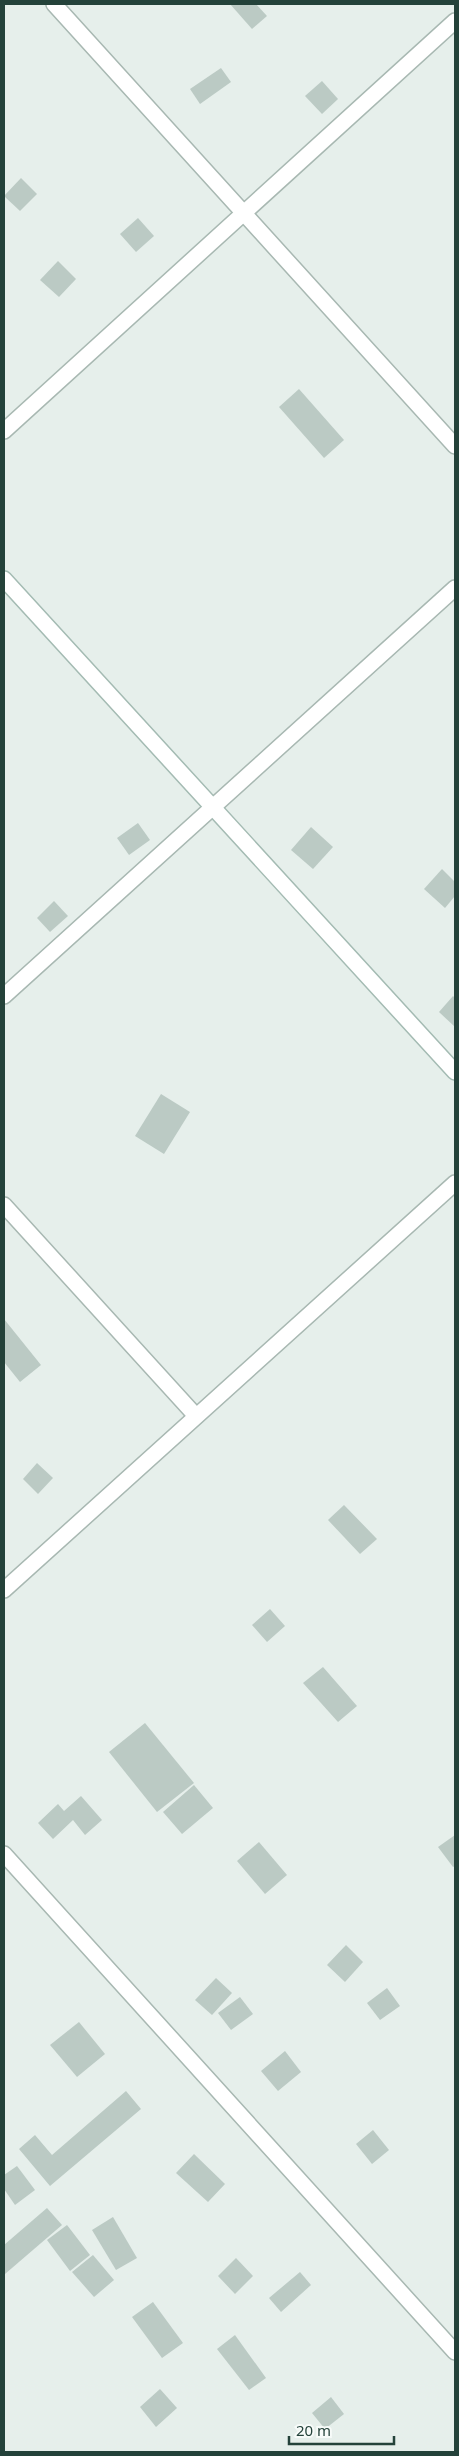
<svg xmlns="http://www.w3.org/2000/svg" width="459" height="2456" viewBox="0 0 459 2456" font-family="'Noto Sans',sans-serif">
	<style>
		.building { fill: #bbcac4 }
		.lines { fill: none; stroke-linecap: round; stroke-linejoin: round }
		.street-casing { stroke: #a8b8b2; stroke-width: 18 }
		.secondary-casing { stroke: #a4bbb3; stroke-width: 18 }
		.street { stroke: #fff; stroke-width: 15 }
		.secondary { stroke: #fff; stroke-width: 15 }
	</style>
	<rect width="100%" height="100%" fill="#e6efeb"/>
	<g class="building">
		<polygon points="230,4 256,4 267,16 252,29"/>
		<polygon points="221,68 231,82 200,104 190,89"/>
		<polygon points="322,81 338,99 322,114 305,96"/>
		<polygon points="21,178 37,194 20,211 4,196"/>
		<polygon points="138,218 154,236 136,252 120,234"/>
		<polygon points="58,261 76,279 59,297 40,280"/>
		<polygon points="299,389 344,440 324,458 279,407"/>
		<polygon points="138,823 150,840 129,855 117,838"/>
		<polygon points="311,827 333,847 313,869 291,850"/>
		<polygon points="442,869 455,882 455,896 445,908 424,889"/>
		<polygon points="54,901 68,916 50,932 37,918"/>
		<polygon points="453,996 455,998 455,1027 439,1012"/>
		<polygon points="161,1094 190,1112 164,1154 135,1136"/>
		<polygon points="4,1319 41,1365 20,1382 4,1362"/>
		<polygon points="37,1463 53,1478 38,1494 23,1479"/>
		<polygon points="344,1505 377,1539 360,1554 328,1520"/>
		<polygon points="270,1609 285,1626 267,1642 252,1625"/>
		<polygon points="323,1667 357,1706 338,1722 303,1683"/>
		<polygon points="145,1723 194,1783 157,1812 109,1752"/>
		<polygon points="194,1785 213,1808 182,1834 163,1812"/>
		<polygon points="81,1796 102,1820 85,1835 73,1820 53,1839 38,1823 58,1804 64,1811"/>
		<polygon points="455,1835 455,1866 453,1867 438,1847"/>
		<polygon points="259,1842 287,1875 265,1894 237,1861"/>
		<polygon points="346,1945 363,1962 345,1982 327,1965"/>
		<polygon points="216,1978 232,1993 212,2015 195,2000"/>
		<polygon points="387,1988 400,2006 380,2020 367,2003"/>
		<polygon points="240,1997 253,2014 231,2030 218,2013"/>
		<polygon points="79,2022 105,2054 77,2077 50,2045"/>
		<polygon points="285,2051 301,2072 278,2091 261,2071"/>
		<polygon points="126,2091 141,2109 50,2186 19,2149 35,2135 52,2155"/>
		<polygon points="373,2130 389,2150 372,2164 356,2144"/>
		<polygon points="194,2154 225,2184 208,2202 176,2173"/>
		<polygon points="17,2166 35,2190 15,2205 4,2189 4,2175"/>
		<polygon points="47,2208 62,2225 5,2274 4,2245"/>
		<polygon points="113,2217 137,2258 116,2270 92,2230"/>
		<polygon points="67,2225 90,2255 70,2271 47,2240"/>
		<polygon points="93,2255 114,2280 94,2297 72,2272"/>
		<polygon points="236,2258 253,2276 235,2294 218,2276"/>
		<polygon points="300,2272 311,2285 281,2312 269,2298"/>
		<polygon points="153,2302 183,2343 162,2358 132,2317"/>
		<polygon points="235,2335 266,2378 249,2390 217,2349"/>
		<polygon points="160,2389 177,2408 156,2427 140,2407"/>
		<polygon points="331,2397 344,2414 325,2429 312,2413"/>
	</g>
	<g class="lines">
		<g class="street-casing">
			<g id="street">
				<polyline points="54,4 455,446"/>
				<polyline points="4,431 455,21"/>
				<polyline points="4,996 455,588"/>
				<polyline points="4,1205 196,1416"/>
				<polyline points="4,1590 455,1183"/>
				<polyline points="4,1854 455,2352"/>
			</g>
		</g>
		<g class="secondary-casing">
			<polyline id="secondary" points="4,579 455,1072"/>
		</g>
		<use href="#street" class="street"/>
		<use href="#secondary" class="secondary"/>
	</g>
	<rect width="459" height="2456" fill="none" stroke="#24423a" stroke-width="10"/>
	<path d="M289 2436v8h105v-8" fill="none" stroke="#24423a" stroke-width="2.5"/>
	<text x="296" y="2436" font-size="15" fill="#24423a" stroke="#f7fbf9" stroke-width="4" paint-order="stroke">20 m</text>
</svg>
